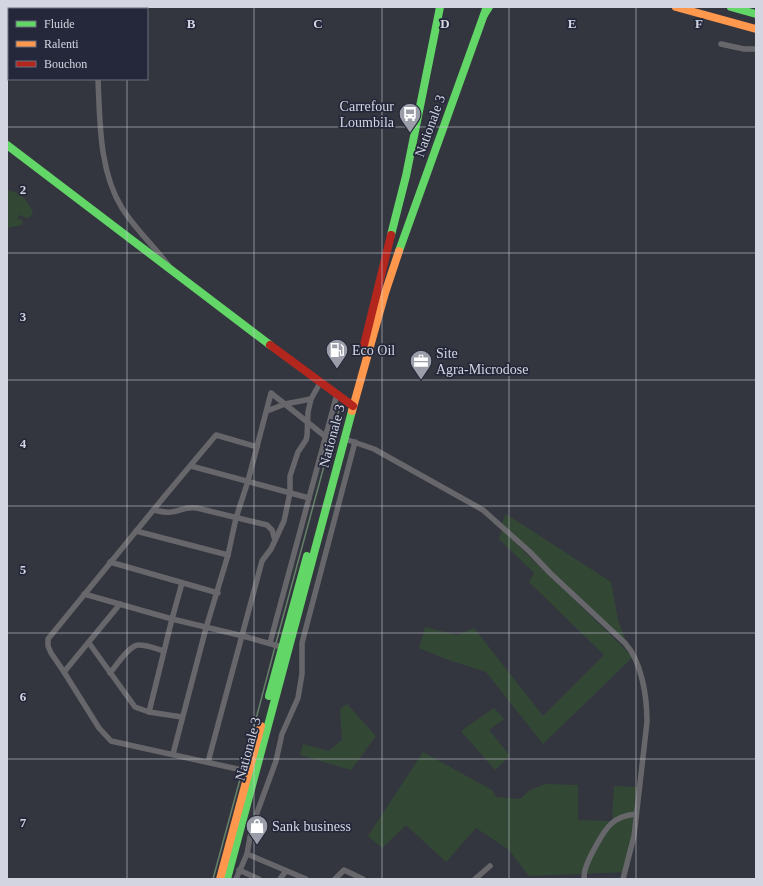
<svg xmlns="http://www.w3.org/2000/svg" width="763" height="886" viewBox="0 0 763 886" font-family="'Times New Roman',serif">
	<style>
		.green { fill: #324835 }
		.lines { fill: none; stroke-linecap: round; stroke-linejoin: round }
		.stream { stroke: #658168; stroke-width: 1.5 }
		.street { stroke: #67676b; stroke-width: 5.5 }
		.fast { stroke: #63d668; stroke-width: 8 }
		.slow { stroke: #ff974d; stroke-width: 8 }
		.jam { stroke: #b3261e; stroke-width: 8 }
		.grid { fill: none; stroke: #d3d6e1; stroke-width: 1; stroke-opacity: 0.55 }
		.labels { text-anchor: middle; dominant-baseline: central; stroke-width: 3.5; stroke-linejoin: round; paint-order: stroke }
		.poi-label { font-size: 14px; fill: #d3d6e1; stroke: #25283a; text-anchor: start }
		.street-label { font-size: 14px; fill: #d3d6e1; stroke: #25283a }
		.grid-label { font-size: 13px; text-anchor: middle; font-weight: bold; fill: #d3d6e1; stroke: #25283a; stroke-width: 3.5; stroke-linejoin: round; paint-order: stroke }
	</style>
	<rect width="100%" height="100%" fill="#34363f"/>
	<g class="green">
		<path d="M7,191C20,190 29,202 33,213L30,217L26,218L21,215L18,216V218L23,221L22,225L7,228Z"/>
		<polygon points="506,514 611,582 618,620 628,646 501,525"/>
		<polygon points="502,530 633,657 543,744 486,672 446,659 419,648 425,627 457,635 474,628 543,716 604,655 529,582 534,573 499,539"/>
		<polygon points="347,704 376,736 351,770 300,755 303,744 329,751 342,740 340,709"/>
		<polygon points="494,708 504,719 489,730 510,756 495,770 461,731"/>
		<polygon points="423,752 492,790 496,797 520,799 530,790 545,784 578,785 578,820 612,821 614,786 637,787 627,872 529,876 509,850 476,828 446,862 406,825 382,848 368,836"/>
	</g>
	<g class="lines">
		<g class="stream">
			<polyline points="276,643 340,407"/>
			<polyline points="243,768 275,647"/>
			<polyline points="213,879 242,772"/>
		</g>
		<g class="street">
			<polyline points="90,7 90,9"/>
			<polyline points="721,44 744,49 756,49"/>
			<polyline points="7,64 9,63"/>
			<path d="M98,79C100,121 99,171 122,208C135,229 154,246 169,266"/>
			<polyline points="267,411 285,404 311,399 320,383"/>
			<path d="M345,439L374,449L483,510L530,552L550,573L625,643C642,662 647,697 647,722L634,836L623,879"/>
			<polyline points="191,466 309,498"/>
			<path d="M154,510C159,511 165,513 171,512C182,511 184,506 197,508L267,525L272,530L275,540"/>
			<polyline points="136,531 228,555"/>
			<polyline points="110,562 218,593"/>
			<polyline points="84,594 172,619 243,636 285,648"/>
			<polyline points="89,643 135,707 149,712 182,717"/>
			<polyline points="270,643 337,394"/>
			<polyline points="64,672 120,604"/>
			<path d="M110,673C116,666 130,644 139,645C147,645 157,649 164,651"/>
			<polyline points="149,712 172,619 182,583"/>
			<polyline points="173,754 206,628 228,555 236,518 248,481 271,393 326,437"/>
			<polyline points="208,762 262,561 271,549 284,521 290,493 290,476 298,452 306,440 307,436 308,412 311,399"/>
			<polyline points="251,772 111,741 99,728 64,672 51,653 48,646 48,639 164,497 216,435 257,447"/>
			<polyline points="247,854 306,879"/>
			<polyline points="239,870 259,879"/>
			<polyline points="236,879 247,854 250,837 258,810 276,761 282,734 298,698 302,674 302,643 355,442"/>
			<polyline points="280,879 286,871"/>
			<polyline points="335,879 344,870 363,879"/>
			<polyline points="475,879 490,866"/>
			<path d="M584,879C584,876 584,873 585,870C588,859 603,831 611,824C618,817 626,815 636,814"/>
		</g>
		<g class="fast">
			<polyline points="731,7 756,14"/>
			<polyline points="484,15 489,7"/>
			<polyline points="7,145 270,345"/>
			<polyline points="391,235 406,176 440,7"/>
			<polyline points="399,251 486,9"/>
			<polyline points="269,696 307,556"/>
			<polyline points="227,879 352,411"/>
		</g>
		<g class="slow">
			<polyline points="676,7 756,29"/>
			<polyline points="352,411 385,293 399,251"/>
			<polyline points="220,879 261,726"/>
		</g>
		<g class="jam">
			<polyline points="270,345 353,406"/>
			<polyline points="364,345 391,235"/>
		</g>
	</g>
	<path class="grid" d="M127,7V9M254,7V879M382,7V879M509,7V879M636,7V879M127,79V879M7,127H756M7,253H756M7,380H756M7,506H756M7,633H756M7,759H756"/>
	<defs>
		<g id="bus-pin" transform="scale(1.15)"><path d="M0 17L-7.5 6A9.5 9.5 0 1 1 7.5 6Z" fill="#9b9ea8" stroke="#25283a"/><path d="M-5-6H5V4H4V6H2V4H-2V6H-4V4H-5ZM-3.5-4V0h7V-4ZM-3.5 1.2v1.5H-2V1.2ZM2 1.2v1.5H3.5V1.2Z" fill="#fff"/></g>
		<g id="fuel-pin" transform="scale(1.15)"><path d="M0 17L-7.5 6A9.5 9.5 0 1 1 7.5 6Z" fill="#9b9ea8" stroke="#25283a"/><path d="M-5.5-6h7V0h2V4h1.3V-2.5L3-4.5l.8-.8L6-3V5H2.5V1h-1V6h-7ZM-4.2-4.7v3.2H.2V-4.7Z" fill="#fff"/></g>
		<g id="office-pin" transform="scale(1.15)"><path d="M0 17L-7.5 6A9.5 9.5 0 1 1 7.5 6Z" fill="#9b9ea8" stroke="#25283a"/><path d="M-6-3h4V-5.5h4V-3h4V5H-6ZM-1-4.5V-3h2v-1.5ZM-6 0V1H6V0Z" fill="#fff"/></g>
		<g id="shop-pin" transform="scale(1.15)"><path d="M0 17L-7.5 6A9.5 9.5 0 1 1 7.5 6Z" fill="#9b9ea8" stroke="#25283a"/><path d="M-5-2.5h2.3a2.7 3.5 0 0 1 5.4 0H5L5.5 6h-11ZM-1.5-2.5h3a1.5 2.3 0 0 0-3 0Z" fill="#fff"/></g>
	</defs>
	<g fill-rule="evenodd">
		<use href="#bus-pin" x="410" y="114"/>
		<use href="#fuel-pin" x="337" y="350"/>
		<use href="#office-pin" x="421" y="361"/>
		<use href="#shop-pin" x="257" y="826"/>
	</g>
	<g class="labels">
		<g class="poi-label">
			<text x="394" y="106" text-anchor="end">Carrefour<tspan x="394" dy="16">Loumbila</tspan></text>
			<text x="352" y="350">Eco Oil</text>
			<text x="436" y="353">Site<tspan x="436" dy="16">Agra-Microdose</tspan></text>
			<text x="272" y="826">Sank business</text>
		</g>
		<g class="street-label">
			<text transform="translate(430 126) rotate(-70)">Nationale 3</text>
			<text transform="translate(332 436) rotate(-75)">Nationale 3</text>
			<text transform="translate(248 749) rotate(-75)">Nationale 3</text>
		</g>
	</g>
	<g class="grid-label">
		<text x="191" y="28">B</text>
		<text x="318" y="28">C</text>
		<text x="445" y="28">D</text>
		<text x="572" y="28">E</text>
		<text x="699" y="28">F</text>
		<text x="23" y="194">2</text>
		<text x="23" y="321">3</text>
		<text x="23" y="448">4</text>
		<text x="23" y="574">5</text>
		<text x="23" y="701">6</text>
		<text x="23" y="827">7</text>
	</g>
	<rect width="763" height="886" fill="none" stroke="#d3d6e1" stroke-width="16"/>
	<rect x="8" y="8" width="140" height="72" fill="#25283a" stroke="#6b6e7d"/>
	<rect x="16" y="21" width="20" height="6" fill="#63d668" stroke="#6b6e7d"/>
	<text x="44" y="28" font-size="12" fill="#d3d6e1">Fluide</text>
	<rect x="16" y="41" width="20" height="6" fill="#ff974d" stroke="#6b6e7d"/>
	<text x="44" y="48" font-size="12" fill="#d3d6e1">Ralenti</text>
	<rect x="16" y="61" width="20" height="6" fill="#b3261e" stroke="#6b6e7d"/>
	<text x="44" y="68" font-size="12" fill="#d3d6e1">Bouchon</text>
</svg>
